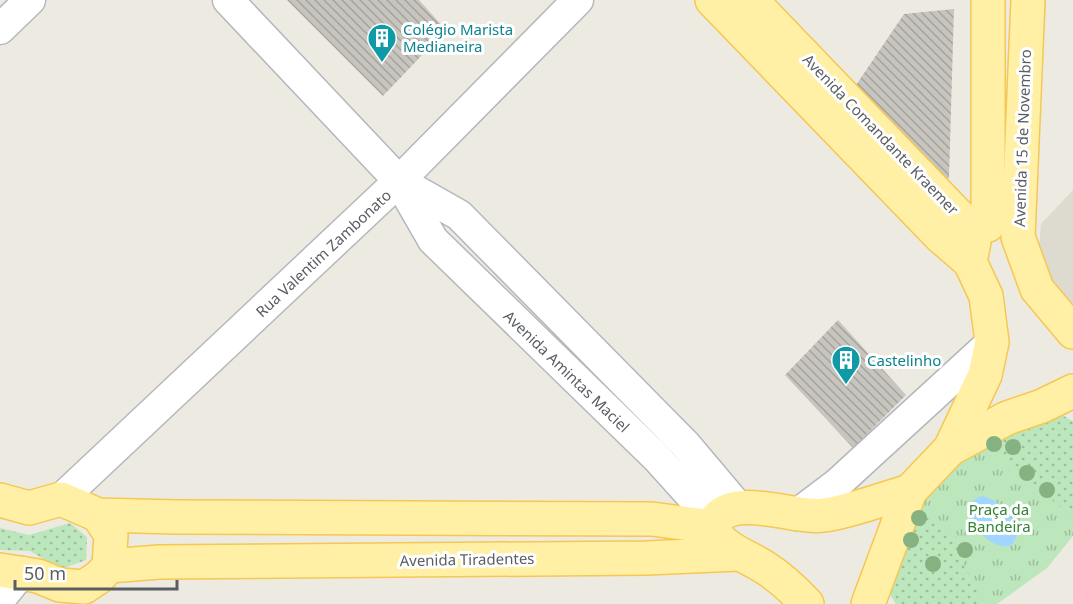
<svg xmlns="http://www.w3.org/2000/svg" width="1073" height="604" viewBox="0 0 1073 604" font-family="'Noto Sans',sans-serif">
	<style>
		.education { fill: #dddad0 }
		.grass { fill: url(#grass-tufts) }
		.garden { fill: url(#garden-dots) }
		.water { fill: #a0d6ff }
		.building { fill: url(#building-back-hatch) }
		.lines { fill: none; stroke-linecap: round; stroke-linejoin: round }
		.minor-casing { stroke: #b4b8bc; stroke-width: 33 }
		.major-casing { stroke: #f6c752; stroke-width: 36 }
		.minor { stroke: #fff; stroke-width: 30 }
		.major { stroke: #fff0a5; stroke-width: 33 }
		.tree { fill: #86b282 }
		.labels { text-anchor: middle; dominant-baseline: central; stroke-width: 6; stroke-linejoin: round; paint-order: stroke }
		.culture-label { font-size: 15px; fill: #0d838f; stroke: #fff; text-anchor: start }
		.street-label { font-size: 15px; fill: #5a5e63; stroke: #fff }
		.park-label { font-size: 15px; fill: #318335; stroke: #fff }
	</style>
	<defs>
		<pattern id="grass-tufts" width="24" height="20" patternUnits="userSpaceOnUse" patternTransform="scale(1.5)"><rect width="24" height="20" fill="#bce6bc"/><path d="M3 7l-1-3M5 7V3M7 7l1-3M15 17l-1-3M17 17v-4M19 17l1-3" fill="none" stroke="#9cbe9c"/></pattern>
		<pattern id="garden-dots" width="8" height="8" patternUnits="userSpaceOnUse" patternTransform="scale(1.5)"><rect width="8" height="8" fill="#bce6bc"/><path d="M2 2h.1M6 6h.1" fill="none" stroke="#9cbe9c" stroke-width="1.8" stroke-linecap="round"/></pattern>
		<pattern id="building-back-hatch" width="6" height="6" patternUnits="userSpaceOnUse" patternTransform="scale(1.5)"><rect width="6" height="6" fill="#c8c5be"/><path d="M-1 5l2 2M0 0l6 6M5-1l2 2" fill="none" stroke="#a5a39e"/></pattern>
	</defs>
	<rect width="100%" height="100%" fill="#edebe1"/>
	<polygon class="education" points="1073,190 1073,309 1045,273 1039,248 1041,224"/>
	<polygon class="grass" points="1073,421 1073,536 1047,568 997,604 896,604 890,594 888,582 918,509 946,473 984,441"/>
	<g class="garden">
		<polygon points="1058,413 1073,421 1073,518 984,441"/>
		<polygon points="918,509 956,537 965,554 963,562 983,604 896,604 890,594 888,582"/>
		<polygon points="70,523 87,537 86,560 61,569 30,551 0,550 0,528 29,535"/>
	</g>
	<path class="water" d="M983,496C1002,502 1013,515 1018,534L1012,545C988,555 950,503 983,496Z"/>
	<g class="building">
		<polygon points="287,0 419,0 446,30 383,96"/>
		<polygon points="954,9 949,178 940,182 854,88 904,14"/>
		<polygon points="838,320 906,395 853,448 785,375"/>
	</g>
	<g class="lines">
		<g class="minor-casing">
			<g id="minor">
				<polyline points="228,0 399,181 433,240 657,458 714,521"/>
				<polyline points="0,29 30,0"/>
				<polyline points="399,181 459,215 685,444 739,508"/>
				<polyline points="61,499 399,181 578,0"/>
				<polyline points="796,515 837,484 992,342"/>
				<polyline points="0,599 22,572"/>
			</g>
		</g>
		<g class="major-casing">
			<g id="major">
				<polyline points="712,0 940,236 970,262"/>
				<polyline points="751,0 976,234"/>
				<polyline points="1028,0 1018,237 1037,289 1073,332"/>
				<polyline points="988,225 988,0"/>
				<polyline points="950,449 985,375 992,342 986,296 970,262 974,242"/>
				<polyline points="0,500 29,508 61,499 98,515 176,517 652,519 712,527"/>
				<polyline points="109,566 159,562 647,558 738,554"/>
				<polyline points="0,570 38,576 60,585 84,587 99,577 109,566 111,535 98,515"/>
				<path d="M807,604C794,590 780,577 764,567C746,555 721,549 712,527C727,488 794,520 824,515C852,511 882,499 910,491"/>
				<polyline points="868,604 910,491 950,449 1007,418 1042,406 1073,391"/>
			</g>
		</g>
		<use href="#minor" class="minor"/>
		<use href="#major" class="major"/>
	</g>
	<g class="tree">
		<circle cx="994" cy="444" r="8"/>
		<circle cx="1013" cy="447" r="8"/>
		<circle cx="1027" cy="473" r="8"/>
		<circle cx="1047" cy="490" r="8"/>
		<circle cx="919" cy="518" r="8"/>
		<circle cx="911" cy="540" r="8"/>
		<circle cx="965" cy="550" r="8"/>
		<circle cx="933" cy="564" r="8"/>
	</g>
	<defs>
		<g id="building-pin" transform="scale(1.5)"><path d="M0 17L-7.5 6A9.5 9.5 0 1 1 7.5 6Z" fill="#0f9aa8" stroke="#fff"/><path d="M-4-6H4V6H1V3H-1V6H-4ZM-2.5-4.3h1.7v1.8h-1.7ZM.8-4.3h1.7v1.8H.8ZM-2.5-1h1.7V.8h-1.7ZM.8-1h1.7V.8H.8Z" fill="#fff"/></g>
	</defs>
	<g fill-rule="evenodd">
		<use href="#building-pin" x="382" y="38"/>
		<use href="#building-pin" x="846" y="360"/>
	</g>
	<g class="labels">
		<g class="culture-label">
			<text x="403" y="29">Colégio Marista<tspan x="403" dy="17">Medianeira</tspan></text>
			<text x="867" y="360">Castelinho</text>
		</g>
		<g class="street-label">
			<text transform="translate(881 134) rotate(46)">Avenida Comandante Kraemer</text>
			<text transform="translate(1022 138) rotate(-88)">Avenida 15 de Novembro</text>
			<text transform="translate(323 253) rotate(-43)">Rua Valentim Zambonato</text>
			<text transform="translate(567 371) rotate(44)">Avenida Amintas Maciel</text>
			<text transform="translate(467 559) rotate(-1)">Avenida Tiradentes</text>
		</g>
		<g class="park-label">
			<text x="999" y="509">Praça da<tspan x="999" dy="17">Bandeira</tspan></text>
		</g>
	</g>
	<path d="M15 580v9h162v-9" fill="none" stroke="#5a5e63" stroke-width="3"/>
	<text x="24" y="580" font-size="18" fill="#5a5e63" stroke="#ffffff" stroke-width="4.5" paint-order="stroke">50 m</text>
</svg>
